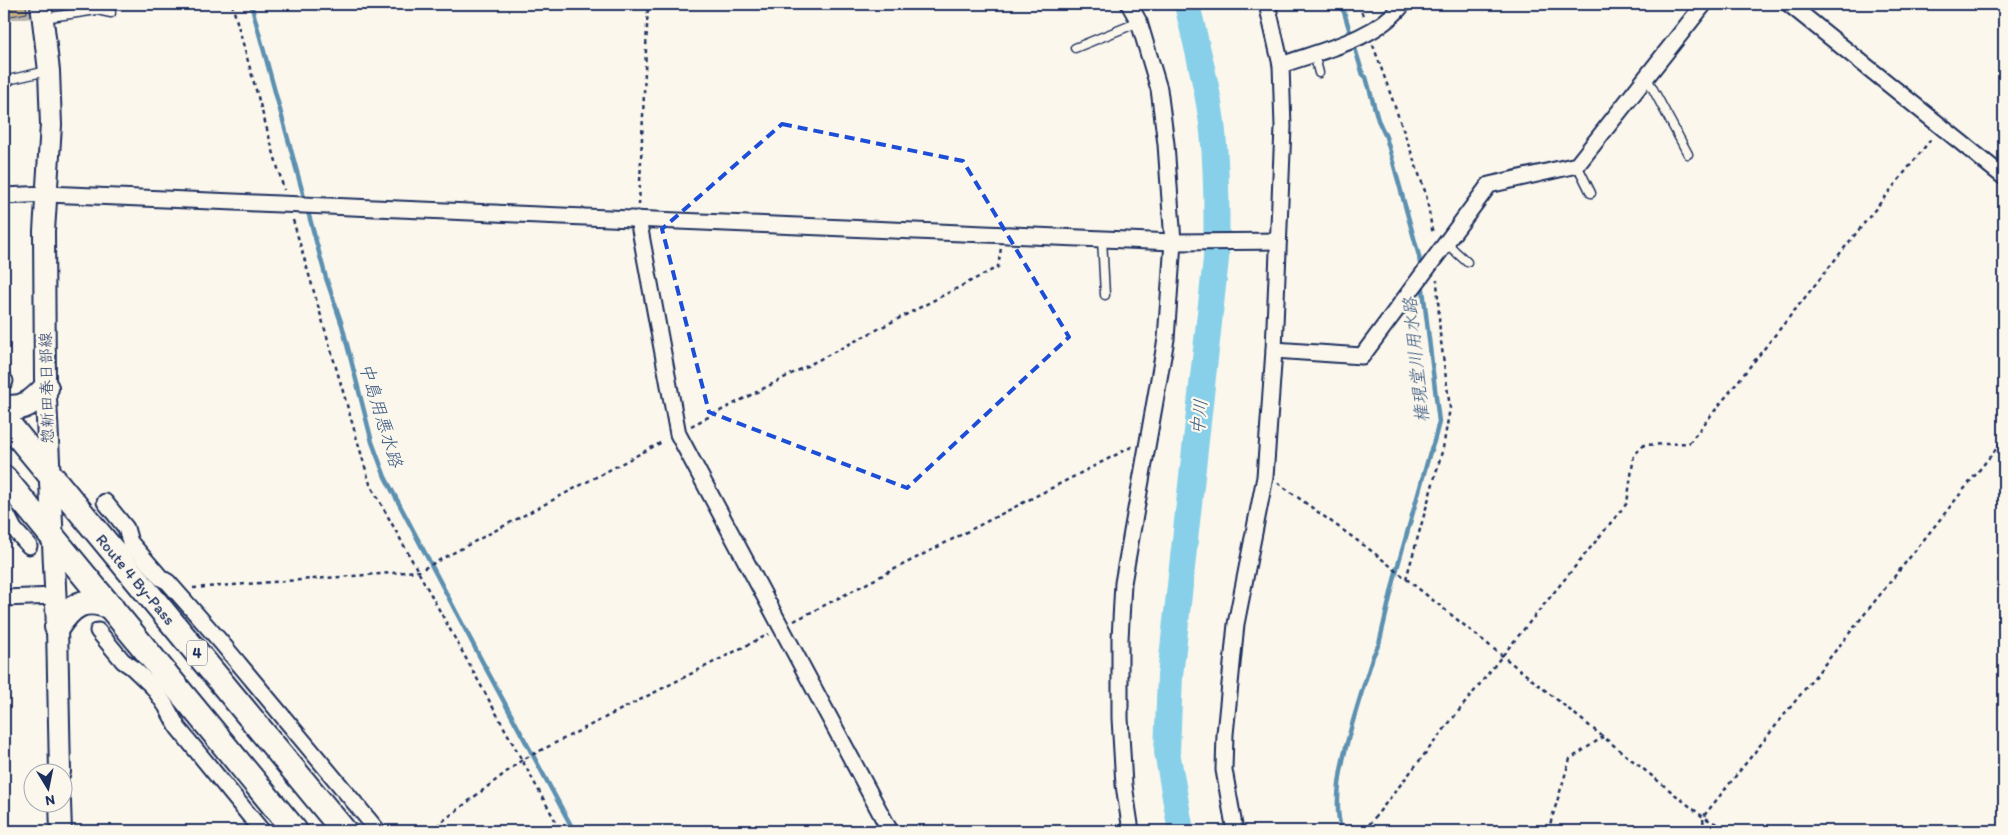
<svg xmlns="http://www.w3.org/2000/svg" width="2008" height="835" viewBox="0 0 2008 835" font-family="Itim,'Klee One',sans-serif">
	<style>
		.lines { fill: none; stroke-linecap: round; stroke-linejoin: round }
		.stream { stroke: #5c90b1; stroke-width: 4.5 }
		.river { stroke: #88d0e9; stroke-width: 26 }
		.building { fill: #c9b080; stroke: #1b2f5e; filter: url(#shadow) }
		.service-casing { stroke: #1b2f5e; stroke-width: 11 }
		.minor-casing { stroke: #1b2f5e; stroke-width: 19 }
		.secondary-casing { stroke: #1b2f5e; stroke-width: 24 }
		.trunk-casing { stroke: #1b2f5e; stroke-width: 28 }
		.path { stroke: #1b2f5e; stroke-width: 2.5; stroke-dasharray: 4 4; stroke-linecap: butt }
		.service { stroke: #fbf7ec; stroke-width: 8 }
		.minor { stroke: #fbf7ec; stroke-width: 15 }
		.secondary { stroke: #fbf7ec; stroke-width: 20 }
		.trunk { stroke: #fbf7ec; stroke-width: 24 }
		.marked { fill: none; stroke: #1d4ed8; stroke-width: 4; stroke-dasharray: 10 6; stroke-linejoin: round }
		.labels { text-anchor: middle; dominant-baseline: central; stroke-width: 4.5; stroke-linejoin: round; paint-order: stroke }
		.shield { fill: #fbf7ec; stroke: #5e6b89; stroke-width: 1 }
		.shield-label { font-size: 15px; font-weight: bold; fill: #1b2f5e }
		.street-label { font-size: 16px; fill: #1b2f5e; stroke: #fbf7ec }
		.water-label { font-size: 18px; font-style: italic; fill: #365781; stroke: #fbf7ec }
	</style>
	<defs>
		<filter id="shadow"><feDropShadow dx="4.5" dy="4.5" stdDeviation="0" flood-color="#0004"/></filter>
	</defs>
	<rect width="100%" height="100%" fill="#fbf7ec"/>
	<filter id="ink" filterUnits="userSpaceOnUse"><feTurbulence type="fractalNoise" baseFrequency=".02" numOctaves="2"/><feDisplacementMap in="SourceGraphic" scale="10" xChannelSelector="R" yChannelSelector="G"/><feConvolveMatrix kernelMatrix="1 2 1 2 8 2 1 2 1" color-interpolation-filters="sRGB"/></filter>
	<g filter="url(#ink)">
		<g class="lines">
			<g class="stream">
				<polyline points="251,4 305,201"/>
				<polyline points="1339,4 1344,12 1363,75 1366,77 1378,120 1386,137 1419,256 1421,271"/>
				<polyline points="307,208 326,278 342,325 372,442 385,477 483,663 574,831"/>
				<path d="M1342,831C1326,789 1360,700 1373,656L1379,644L1396,572L1430,452L1432,450L1431,449C1435,441 1436,432 1439,422L1422,281"/>
			</g>
			<path class="river" d="M1181,831L1167,752L1170,676L1216,259C1217,217 1217,175 1213,132C1209,90 1196,45 1187,4"/>
		</g>
		<polygon class="building" points="4,4 26,4 27,13 5,17"/>
		<g class="lines">
			<g class="service-casing">
				<g id="service">
					<polyline points="44,18 97,10 111,13"/>
					<polyline points="1075,48 1139,22"/>
					<polyline points="1314,54 1319,73"/>
					<polyline points="1647,78 1688,154"/>
					<polyline points="4,84 12,79 47,71"/>
					<polyline points="1577,165 1591,193"/>
					<polyline points="1102,238 1105,295"/>
					<polyline points="1446,243 1467,262"/>
				</g>
			</g>
			<g class="minor-casing">
				<g id="minor">
					<polyline points="1129,4 1139,22 1159,89 1166,144 1173,242 1166,339 1123,583 1120,639 1120,718 1124,785 1131,831"/>
					<polyline points="1789,4 2004,177"/>
					<path d="M1281,65C1323,50 1375,40 1403,4"/>
					<polyline points="4,196 47,194 1173,242 1278,241"/>
					<polyline points="638,219 678,434 890,831"/>
					<polyline points="1274,350 1362,356 1489,185 1577,165 1704,4"/>
					<polyline points="4,380 5,381"/>
					<polyline points="105,502 126,528 130,542 161,578 168,582 220,641 378,831"/>
					<polyline points="4,509 14,529 29,546"/>
					<polyline points="4,598 55,596"/>
					<polyline points="98,631 123,661 132,667 153,687 166,706 178,728 262,831"/>
					<polyline points="1235,831 1224,770 1225,734 1236,624 1265,477 1274,350 1283,127 1281,65 1267,4"/>
				</g>
			</g>
			<g class="secondary-casing">
				<g id="secondary">
					<polyline points="41,4 49,71 51,125 44,231 45,378 57,627 60,772"/>
					<polyline points="60,802 61,831"/>
				</g>
			</g>
			<g class="trunk-casing">
				<g id="trunk">
					<path d="M4,407C23,411 34,401 46,388"/>
					<polyline points="4,419 344,831"/>
					<polyline points="4,478 295,831"/>
					<path d="M57,627C72,605 84,596 111,607"/>
				</g>
			</g>
			<g class="path">
				<polyline points="232,4 284,190"/>
				<polyline points="1359,4 1364,19"/>
				<polyline points="1373,45 1426,194 1433,235"/>
				<polyline points="639,205 648,4"/>
				<polyline points="293,220 370,484 561,831"/>
				<polyline points="691,426 998,267 1001,248"/>
				<polyline points="1278,483 1373,552 1703,817 1730,831"/>
				<polyline points="1406,579 1443,448 1450,408 1440,334 1437,280"/>
				<polyline points="193,588 419,571 664,441"/>
				<polyline points="794,621 1133,446"/>
				<polyline points="430,831 522,760 769,634"/>
				<polyline points="1364,831 1502,656 1627,503 1634,455 1644,445 1689,443 1932,138"/>
				<polyline points="1548,831 1570,759 1603,737"/>
				<polyline points="1704,831 1703,817 2004,439"/>
			</g>
			<use href="#service" class="service"/>
			<use href="#minor" class="minor"/>
			<use href="#secondary" class="secondary"/>
			<use href="#trunk" class="trunk"/>
		</g>
	</g>
	<path class="marked" d="M782,124L963,161L1069,337L907,488L709,412L662,229Z"/>
	<g class="labels">
		<rect class="shield" x="187" y="640.5" width="20" height="25" rx="4"/>
		<g class="shield-label">
			<text x="197" y="653">4</text>
		</g>
		<g class="street-label">
			<text transform="translate(46 388) rotate(-91)">惣新田春日部線</text>
			<text transform="translate(136 579) rotate(50)">Route 4 By-Pass</text>
		</g>
		<g class="water-label">
			<text transform="translate(1416 360) rotate(-96)">権現堂川用水路</text>
			<text transform="translate(381 415) rotate(73)">中島用悪水路</text>
			<text transform="translate(1199 417) rotate(-84)">中川</text>
		</g>
	</g>
	<rect width="2008" height="835" fill="none" stroke="#fbf7ec" stroke-width="20"/>
	<rect x="10" y="10" width="1988" height="815" fill="none" stroke="#1b2f5e" stroke-width="2" filter="url(#ink)"/>
	<g transform="translate(48 788) rotate(170)"><circle r="24" fill="#fbf7ec" stroke="#a1a7b3"/>
	<path d="M0-4L9 19L0 12L-9 19Z" fill="#1b2f5e"/>
	<text y="-8" font-size="14" font-weight="bold" text-anchor="middle" fill="#1b2f5e">N</text>
	</g>
</svg>
